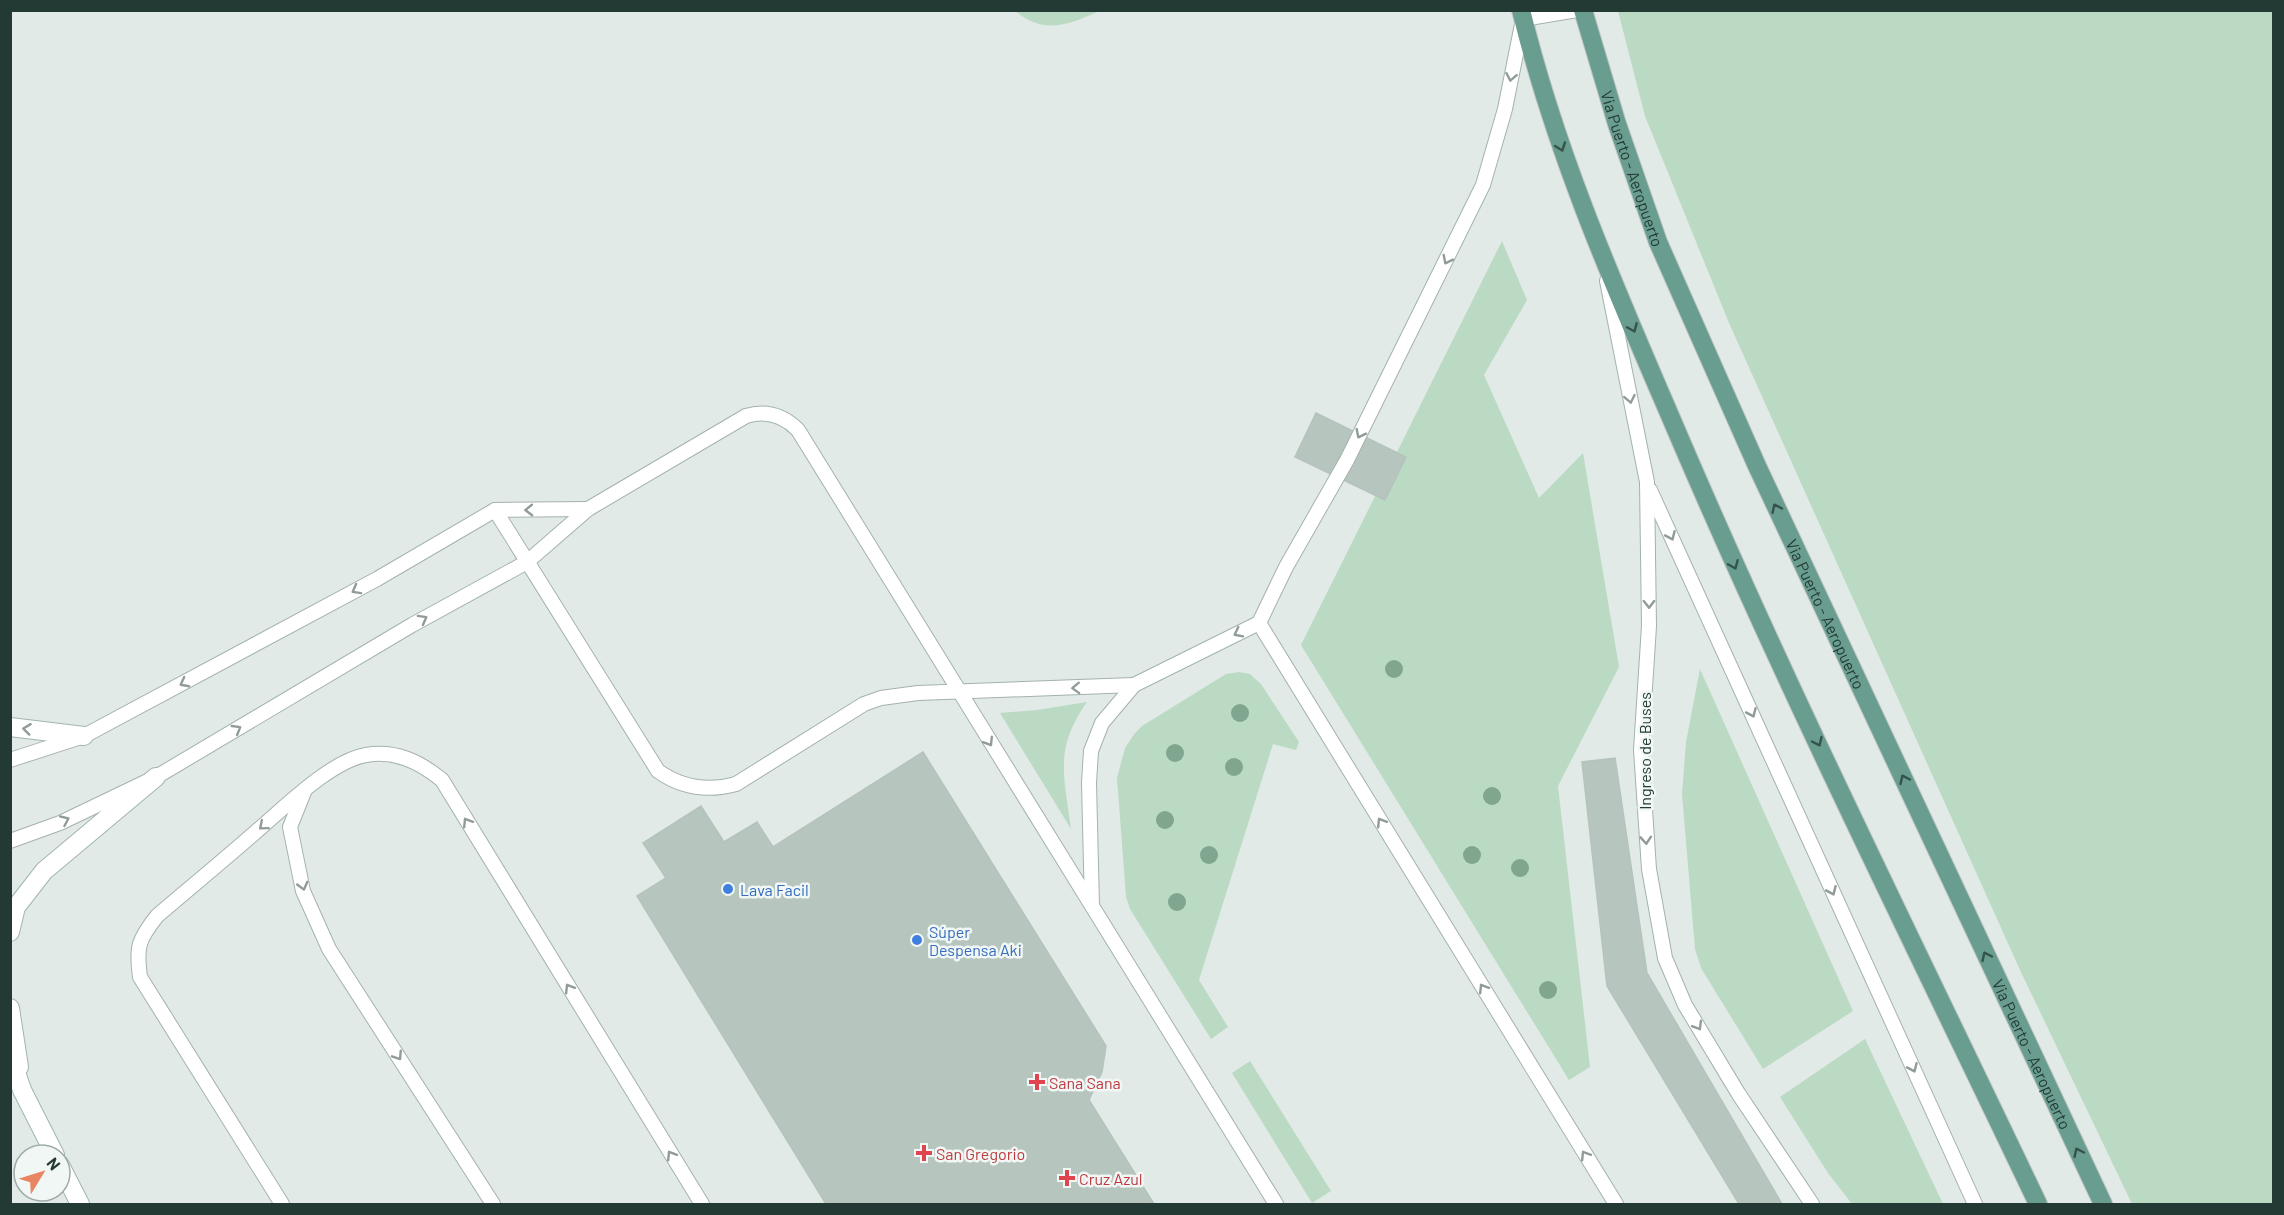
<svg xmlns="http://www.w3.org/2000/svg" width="2284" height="1215" viewBox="0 0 2284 1215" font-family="Barlow,sans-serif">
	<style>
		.green { fill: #bbdac4 }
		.building { fill: #b7c5bf; stroke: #b4c3bd; stroke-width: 1.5 }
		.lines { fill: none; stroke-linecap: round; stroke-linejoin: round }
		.lane-casing { stroke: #a4b2ad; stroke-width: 16 }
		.secondary-casing { stroke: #a1b5ae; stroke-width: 20 }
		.primary-casing { stroke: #bdc4c2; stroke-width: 20 }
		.lane { stroke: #fff; stroke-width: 14 }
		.secondary { stroke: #fff; stroke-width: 18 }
		.primary { stroke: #699d90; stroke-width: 18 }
		.tree { fill: #80a690 }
		.oneway { stroke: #919c9a }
		.oneway2 { stroke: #34534b }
		.shop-dot { fill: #3f7fe0; stroke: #f1f7f4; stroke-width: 2 }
		.health-dot { fill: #e0444e; stroke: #f1f7f4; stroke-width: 2 }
		.labels { text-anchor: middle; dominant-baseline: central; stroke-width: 5; stroke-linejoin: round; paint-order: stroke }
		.street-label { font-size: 16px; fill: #233a34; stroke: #f1f7f4 }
		.shop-label { font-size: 16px; fill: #366cbe; stroke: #f1f7f4; text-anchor: start }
		.health-label { font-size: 16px; fill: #be3a42; stroke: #f1f7f4; text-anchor: start }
	</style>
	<rect width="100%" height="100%" fill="#e1eae6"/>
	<g class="green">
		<path d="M1015,11H1099C1069,25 1044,35 1015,11Z"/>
		<polygon points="1618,11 2273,11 2273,1204 2132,1204 2020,970 1729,323 1645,116"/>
		<polygon points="1502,241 1527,300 1484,375 1539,498 1583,453 1619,667 1558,786 1590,1067 1569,1080 1301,645"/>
		<polygon points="1700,669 1853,1011 1763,1069 1701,968 1695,949 1682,794 1686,742"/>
		<polygon points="1239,672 1250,674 1261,684 1299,742 1296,750 1273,744 1199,980 1228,1027 1211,1039 1130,909 1126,897 1117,778 1125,748 1135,733 1142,726 1226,674"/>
		<path d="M1087,702C1054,749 1064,775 1071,829L1000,713L1037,710Z"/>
		<polygon points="1865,1039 1943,1204 1852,1204 1828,1173 1780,1097"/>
		<polygon points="1250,1061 1331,1191 1312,1203 1232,1073"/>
	</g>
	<g class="building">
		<polygon points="1316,413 1406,457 1385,500 1295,457"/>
		<polygon points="923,752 1106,1046 1102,1072 1089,1100 1154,1204 826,1204 637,896 666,878 643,843 701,806 724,842 757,822 773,847"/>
		<polygon points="1615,758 1647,973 1782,1204 1739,1204 1607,986 1582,762"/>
	</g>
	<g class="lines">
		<g class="lane-casing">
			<g id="lane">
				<polyline points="1607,281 1647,482 1649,626 1641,750 1649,869 1665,958 1685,1005 1738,1093 1812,1204"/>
				<polyline points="1650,490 1975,1204"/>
				<path d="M495,510L658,771C682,788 707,792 736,784L864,704L881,698L918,693L1134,685"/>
				<polyline points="1259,623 1616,1204"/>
				<polyline points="10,760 84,736 377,579 495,510 588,509"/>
				<polyline points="304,792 290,827 303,891 329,949 493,1204"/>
				<path d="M10,841L60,823L156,777L412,625L527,562L588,509L746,416C766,410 783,415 798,430L1092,906"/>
				<path d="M282,1204L140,977C136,947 138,940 157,916C191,887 225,859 258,830C286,806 331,761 366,755C396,750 420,762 442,780L702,1204"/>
				<polyline points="1276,1204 1092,906 1089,783 1091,751 1102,723 1134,685 1259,623 1286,567 1347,460 1483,185 1505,109 1523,19 1577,10"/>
			</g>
		</g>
		<g class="secondary-casing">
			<g id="secondary">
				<polyline points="10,727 84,736"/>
				<polyline points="10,932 16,907 44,871 156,777"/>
				<polyline points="10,1008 19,1067"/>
				<polyline points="10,1055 22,1090 55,1155"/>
				<polyline points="60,1165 80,1204"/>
			</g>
		</g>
		<g class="primary-casing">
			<g id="primary">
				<path d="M1521,10C1557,159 1620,299 1680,439C1791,698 1917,950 2038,1204"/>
				<path id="s1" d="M1583,10L1617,124L1658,242L1757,466L2103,1204"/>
			</g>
		</g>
		<use href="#lane" class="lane"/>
		<use href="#secondary" class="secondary"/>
		<use href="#primary" class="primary"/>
	</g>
	<g class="tree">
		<circle cx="1394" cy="669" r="9"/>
		<circle cx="1240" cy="713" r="9"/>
		<circle cx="1175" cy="753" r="9"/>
		<circle cx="1234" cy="767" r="9"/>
		<circle cx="1492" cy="796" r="9"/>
		<circle cx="1165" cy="820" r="9"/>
		<circle cx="1209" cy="855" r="9"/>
		<circle cx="1472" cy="855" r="9"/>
		<circle cx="1520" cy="868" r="9"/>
		<circle cx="1177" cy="902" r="9"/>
		<circle cx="1548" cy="990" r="9"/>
	</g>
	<defs><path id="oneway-chevron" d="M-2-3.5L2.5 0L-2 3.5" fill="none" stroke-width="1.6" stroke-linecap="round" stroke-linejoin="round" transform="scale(1.5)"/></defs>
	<g class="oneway">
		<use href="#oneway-chevron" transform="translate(1511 77) rotate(101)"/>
		<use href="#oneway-chevron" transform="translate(1447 260) rotate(117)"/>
		<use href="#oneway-chevron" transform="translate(1630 399) rotate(79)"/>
		<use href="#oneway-chevron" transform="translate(1360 434) rotate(117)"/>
		<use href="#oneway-chevron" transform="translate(529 510) rotate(179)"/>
		<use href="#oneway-chevron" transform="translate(1671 536) rotate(66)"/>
		<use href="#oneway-chevron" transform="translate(356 590) rotate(151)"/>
		<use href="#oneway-chevron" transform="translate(1649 604) rotate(89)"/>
		<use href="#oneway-chevron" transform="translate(423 619) rotate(-29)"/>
		<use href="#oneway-chevron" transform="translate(1238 633) rotate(153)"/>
		<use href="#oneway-chevron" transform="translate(184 683) rotate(152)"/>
		<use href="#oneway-chevron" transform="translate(1076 688) rotate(178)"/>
		<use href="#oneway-chevron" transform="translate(1752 713) rotate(66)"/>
		<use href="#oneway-chevron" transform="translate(27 729) rotate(-173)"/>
		<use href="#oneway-chevron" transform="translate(237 729) rotate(-31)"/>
		<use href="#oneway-chevron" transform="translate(989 742) rotate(58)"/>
		<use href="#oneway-chevron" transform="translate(65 820) rotate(-24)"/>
		<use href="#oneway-chevron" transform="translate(467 822) rotate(-122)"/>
		<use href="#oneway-chevron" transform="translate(1381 822) rotate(-122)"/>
		<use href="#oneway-chevron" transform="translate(263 826) rotate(140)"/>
		<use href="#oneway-chevron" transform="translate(1646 840) rotate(86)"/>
		<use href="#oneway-chevron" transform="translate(303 886) rotate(75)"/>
		<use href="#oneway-chevron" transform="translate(1832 891) rotate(66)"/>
		<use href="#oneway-chevron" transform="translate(569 988) rotate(-122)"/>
		<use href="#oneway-chevron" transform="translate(1483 988) rotate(-122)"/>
		<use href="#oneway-chevron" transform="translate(1698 1026) rotate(59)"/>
		<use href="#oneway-chevron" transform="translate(398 1056) rotate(57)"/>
		<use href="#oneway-chevron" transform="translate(1913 1068) rotate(66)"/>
		<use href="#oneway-chevron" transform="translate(671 1155) rotate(-122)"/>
		<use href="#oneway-chevron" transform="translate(1585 1155) rotate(-122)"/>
	</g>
	<g class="oneway2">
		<use href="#oneway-chevron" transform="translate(1561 147) rotate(70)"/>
		<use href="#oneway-chevron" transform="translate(1633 328) rotate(67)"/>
		<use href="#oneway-chevron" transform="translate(1776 508) rotate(-115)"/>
		<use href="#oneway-chevron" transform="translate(1734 565) rotate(67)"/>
		<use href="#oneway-chevron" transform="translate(1818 742) rotate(65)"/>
		<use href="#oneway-chevron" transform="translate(1904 779) rotate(-115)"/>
		<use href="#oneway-chevron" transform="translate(1986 956) rotate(-115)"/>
		<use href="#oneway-chevron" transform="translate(2078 1152) rotate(-115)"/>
	</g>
	<g class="shop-dot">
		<circle cx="728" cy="889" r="6"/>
		<circle cx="917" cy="940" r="6"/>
	</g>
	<g class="health-dot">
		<path d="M1034 1073h6v6h6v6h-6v6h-6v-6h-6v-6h6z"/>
		<path d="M921 1144h6v6h6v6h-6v6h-6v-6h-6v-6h6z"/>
		<path d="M1064 1169h6v6h6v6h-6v6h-6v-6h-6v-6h6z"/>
	</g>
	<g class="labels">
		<g class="street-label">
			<text stroke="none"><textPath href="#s1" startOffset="166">Via Puerto - Aeropuerto</textPath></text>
			<text stroke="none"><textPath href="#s1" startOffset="652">Via Puerto - Aeropuerto</textPath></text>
			<text transform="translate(1644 751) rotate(-90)">Ingreso de Buses</text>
			<text stroke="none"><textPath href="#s1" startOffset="1138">Via Puerto - Aeropuerto</textPath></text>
		</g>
		<g class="shop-label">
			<text x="740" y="889">Lava Facil</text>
			<text x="929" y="931">Súper<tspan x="929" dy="18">Despensa Aki</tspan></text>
		</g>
		<g class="health-label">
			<text x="1049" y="1082">Sana Sana</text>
			<text x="936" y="1153">San Gregorio</text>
			<text x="1079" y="1178">Cruz Azul</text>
		</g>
	</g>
	<rect width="2284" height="1215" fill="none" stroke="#233a34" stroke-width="24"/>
	<g transform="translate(42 1173) rotate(52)"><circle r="28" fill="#f1f7f4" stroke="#9faba7" stroke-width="1.5"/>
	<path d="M0-4.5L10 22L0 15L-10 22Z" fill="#e88562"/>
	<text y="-9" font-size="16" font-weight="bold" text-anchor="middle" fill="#233a34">N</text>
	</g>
</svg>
